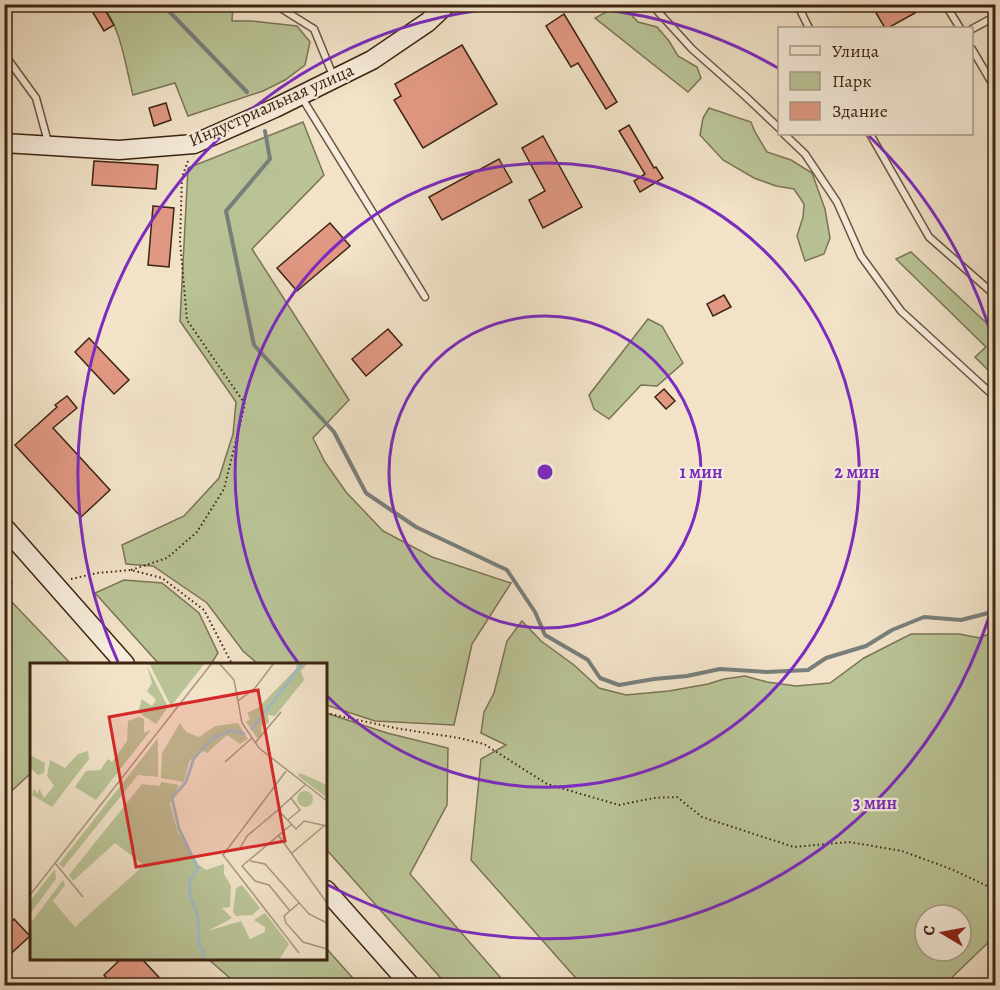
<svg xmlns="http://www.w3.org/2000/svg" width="1000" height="990" viewBox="0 0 1000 990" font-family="Alegreya,serif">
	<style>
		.green { fill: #b9c396; stroke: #7b7454; stroke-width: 1.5; fill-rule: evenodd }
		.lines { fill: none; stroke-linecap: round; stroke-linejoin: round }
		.stream { stroke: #787f7b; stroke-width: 4 }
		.building { fill: #e19883; stroke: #3d2412; stroke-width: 1.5 }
		.lane-casing { stroke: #6a5440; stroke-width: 9 }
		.secondary-casing { stroke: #3d2412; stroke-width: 21 }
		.path { stroke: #3d2412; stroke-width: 2; stroke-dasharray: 1.5 3; stroke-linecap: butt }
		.lane { stroke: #f6ecdb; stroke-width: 6 }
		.secondary { stroke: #f6ecdb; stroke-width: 18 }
		.ring { fill: none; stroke: #7b2cbf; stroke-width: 3 }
		.labels { text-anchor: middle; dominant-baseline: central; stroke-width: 4.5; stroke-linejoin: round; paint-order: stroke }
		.street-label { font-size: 18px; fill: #3d2412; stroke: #f6ecdb }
		.inset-river { fill: none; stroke: #a0bbc1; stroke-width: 3 }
		.inset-road { fill: none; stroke: #a9967f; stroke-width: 1.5 }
		.view { fill: #d62828; fill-opacity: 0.15; stroke: #d62828; stroke-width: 3 }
		.inset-edge { fill: none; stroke: #3d2412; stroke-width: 3 }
		.centre { fill: #7b2cbf; stroke: #f6ecdb; stroke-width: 3 }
		.ring-label { font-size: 18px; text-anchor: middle; font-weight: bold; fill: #7b2cbf; stroke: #f6ecdb; stroke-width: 4.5; stroke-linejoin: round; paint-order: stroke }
	</style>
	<rect width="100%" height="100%" fill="#f1e2c8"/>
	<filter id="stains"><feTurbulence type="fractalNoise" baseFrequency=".00333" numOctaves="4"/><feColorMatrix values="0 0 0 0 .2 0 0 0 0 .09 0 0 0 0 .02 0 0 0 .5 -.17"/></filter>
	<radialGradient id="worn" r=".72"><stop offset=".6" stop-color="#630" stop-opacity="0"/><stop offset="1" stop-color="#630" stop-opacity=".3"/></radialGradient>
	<g class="green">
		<polygon points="621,4 622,5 638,22 657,27 669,41 678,56 697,67 701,78 688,92 595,18"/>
		<path d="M102,5H233L232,21H251L297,26L310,42L305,65L285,80L263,91L188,116L175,83L133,95C125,65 122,30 102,5Z"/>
		<polygon points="709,108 751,122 755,132 767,152 791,160 812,173 825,209 830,238 824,254 805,261 797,236 803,217 804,204 794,189 776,186 754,178 723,160 700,135 703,118"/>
		<polygon points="303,122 324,175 252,249 349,400 313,438 325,462 346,492 383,531 432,557 511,583 472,644 454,725 375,721 326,705 326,664 258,664 243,651 207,603 153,566 126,564 122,545 184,516 219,478 233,434 236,402 180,321 188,168"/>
		<polygon points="911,252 995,331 995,377 975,357 986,347 896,259"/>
		<polygon points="648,319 662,326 683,363 657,386 641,385 609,419 594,409 589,395"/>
		<polygon points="124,580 162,583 199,613 218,653 211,664 159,664 95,593"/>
		<polygon points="9,599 71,664 32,664 31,773 5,797 4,600"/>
		<path d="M522,621L541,641L574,665L599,688L626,695L669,691L708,684L724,679L745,676L767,682L796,686L830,683L864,658L911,634H959L980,638L995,631V936L944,985H582L471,860L481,759L506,745L481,733L484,712L494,693L507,641ZM925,915H961V951H925Z"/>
		<polygon points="326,713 387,733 448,748 447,805 410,874 507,985 447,985 326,849"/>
		<polygon points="326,948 359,985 238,985 208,959 326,958"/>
	</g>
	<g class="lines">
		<g class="stream">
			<polyline points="162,4 247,92"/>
			<polyline points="265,131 270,159 226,211 254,345 334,432 366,493 416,527 507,570 535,612 545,635 588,660 600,678 619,685 654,679 687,676 720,669 766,672 808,670 826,658 866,646 892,630 924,617 961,620 996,611"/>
		</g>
	</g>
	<g class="building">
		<polygon points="889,4 910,4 915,13 888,28 885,28 876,13"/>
		<polygon points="102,5 114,25 104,31 92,11"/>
		<polygon points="564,14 617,102 606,109 578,63 571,67 546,26"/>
		<polygon points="462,45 497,104 423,148 394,100 401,96 395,84"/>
		<polygon points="166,103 171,120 154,126 149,108"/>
		<polygon points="629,125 654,168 656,167 663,178 640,192 634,181 645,174 619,131"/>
		<polygon points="543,136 582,207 543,228 529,200 545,191 522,148"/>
		<polygon points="499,159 512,182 442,220 429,197"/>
		<polygon points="94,161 158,165 156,189 92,185"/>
		<polygon points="153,206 174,208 169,267 148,265"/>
		<polygon points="330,223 350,246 297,291 277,268"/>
		<polygon points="724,295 731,307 713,316 707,304"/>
		<polygon points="388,329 402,345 366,376 352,359"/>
		<polygon points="89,338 129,380 114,394 75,352"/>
		<polygon points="664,389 675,401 666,409 655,397"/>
		<polygon points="67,396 77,408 53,428 110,490 81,517 15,445 57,407 55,405"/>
		<polygon points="14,919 30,936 4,960 4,929"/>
		<polygon points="122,958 141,958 167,986 114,986 104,975"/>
	</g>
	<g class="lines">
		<g class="lane-casing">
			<g id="lane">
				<polyline points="274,4 314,29 334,78"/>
				<polyline points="651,4 692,49 744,95 780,129"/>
				<polyline points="945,4 960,28"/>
				<polyline points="798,6 809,28"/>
				<polyline points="972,29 996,16"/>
				<polyline points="972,49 996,90"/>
				<polyline points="4,54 36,98 48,142"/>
				<polyline points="302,98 425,297"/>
				<polyline points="784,134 805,154 837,202 861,256 901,311 996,398"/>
				<polyline points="870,134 929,237 996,296"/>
			</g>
		</g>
		<g class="secondary-casing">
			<g id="secondary">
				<polyline points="4,143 119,150 194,144 275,108 372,60 428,22 447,4"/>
				<polyline points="4,527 125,664"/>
				<polyline points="326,890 411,986"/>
			</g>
		</g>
		<g class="path">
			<polyline points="131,570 167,558 197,532 224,489 245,404 187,320 180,241 182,177 188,161"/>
			<polyline points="71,579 97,573 131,570 162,578 204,610 232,664"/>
			<polyline points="4,586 13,583"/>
			<polyline points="326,713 395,728 459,738 484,744 547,784 619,805 654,798 677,797 702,817 794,847 849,842 902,851 951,869 996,890"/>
		</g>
		<use href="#lane" class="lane"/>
		<use href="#secondary" class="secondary"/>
	</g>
	<g class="ring">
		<circle cx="545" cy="472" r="156"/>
		<path d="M299 664A312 312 0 1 1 326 695"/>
		<path d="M995 597A467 467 0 0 1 326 884M118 662A467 467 0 0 1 778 68M869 136A467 467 0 0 1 995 347"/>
	</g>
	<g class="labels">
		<g class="street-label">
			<text transform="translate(271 105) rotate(-24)">Индустриальная улица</text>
		</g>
	</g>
	<g transform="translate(30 663)">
		<rect width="297" height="297" fill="#f1e2c8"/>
		<path d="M119,0H175L141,43ZM267,0H278L271,8L274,17L245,53L238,52L239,60L231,63L232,73L227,75L216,59L220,56L217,50L229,44L266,6ZM117,3L138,44L126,61L108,49L112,36L122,43L126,37L117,28L122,20ZM109,54L114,56V70L121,67L66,137L45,124L56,108L70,107L78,96L82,99L97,78L98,58ZM150,60L156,69L169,74L185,63L208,60L218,76L210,81L197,72L177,90L170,86L159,99L154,119L131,115L132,90ZM128,75V114L108,112L33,205L29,201ZM58,88L59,96L22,144L2,132L4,126L8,131L9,125L14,135L24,123L17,113L20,97L35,105L48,91ZM0,92L15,100L14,110L8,112L0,105ZM270,110L297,122V135L268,113ZM131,119L149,122L140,140L148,170L157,181L167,205L169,202L176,207L194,201V211L201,223L200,244L192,245L202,255L178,268L211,258L220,276L235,269V264L224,257L235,250L259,281L249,297H0V261L33,217L35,222L23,238L45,264L114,202L85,180L43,218L39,212L112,121L130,123ZM267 136a8 8 0 1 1 16 0a8 8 0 1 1-16 0ZM25,206L26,216L0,251V238ZM212,222L230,245L222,252L206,253L203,249L206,225Z" fill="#b9c396"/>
		<path class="inset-river" d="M221,67L273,0M174,297L173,287L169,283L168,254L160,232V217L168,205L149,166L142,135L156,119L164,95L183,75L202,67L215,71"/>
		<path class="inset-road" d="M189,0L204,17L212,60L229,85L297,138M208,38L225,25L244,0M225,80L251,49M195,99L222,75M256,108L193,192L269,290M275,122L248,147L266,166L274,158L297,163M258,157L270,147L261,135M249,173L297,240M209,187L217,173L248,147M262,190L295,162M220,198L235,201L279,251L297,260M25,200L53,234M0,232L182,0M269,240L254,253L256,260L273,279L297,286M260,248L239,222L225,218L212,203L262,161"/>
		<path class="view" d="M228,27L255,178L106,204L79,54Z"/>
		<rect width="297" height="297" class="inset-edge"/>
	</g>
	<circle cx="545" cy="472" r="9" class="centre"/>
	<g class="ring-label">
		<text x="701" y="478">1 мин</text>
		<text x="857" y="478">2 мин</text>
		<text x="875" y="809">3 мин</text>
	</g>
	<rect width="1000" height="990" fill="none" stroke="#f1e2c8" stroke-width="24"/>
	<rect x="6" y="6" width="988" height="978" fill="none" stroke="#3d2412" stroke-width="3"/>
	<rect x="12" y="12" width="976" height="966" fill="none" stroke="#3d2412" stroke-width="1.5"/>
	<rect x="778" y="27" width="195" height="108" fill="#f6ecdb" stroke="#ac9c8b" stroke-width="1.5"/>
	<rect x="790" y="46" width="30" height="9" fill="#f6ecdb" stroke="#ac9c8b" stroke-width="1.5"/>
	<text x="832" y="57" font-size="18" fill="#3d2412">Улица</text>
	<rect x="790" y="72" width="30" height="18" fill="#b9c396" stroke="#ac9c8b" stroke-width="1.5"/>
	<text x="832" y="87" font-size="18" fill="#3d2412">Парк</text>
	<rect x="790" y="102" width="30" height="18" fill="#e19883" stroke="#ac9c8b" stroke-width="1.5"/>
	<text x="832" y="117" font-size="18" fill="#3d2412">Здание</text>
	<g transform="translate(943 933) rotate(280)"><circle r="28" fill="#f6ecdb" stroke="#ac9c8b" stroke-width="1.5"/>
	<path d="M0-4.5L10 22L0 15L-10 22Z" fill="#8f2418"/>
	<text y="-9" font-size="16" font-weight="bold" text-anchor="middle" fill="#3d2412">С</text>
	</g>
	<rect width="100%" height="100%" filter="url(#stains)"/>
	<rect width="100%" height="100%" fill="url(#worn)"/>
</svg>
